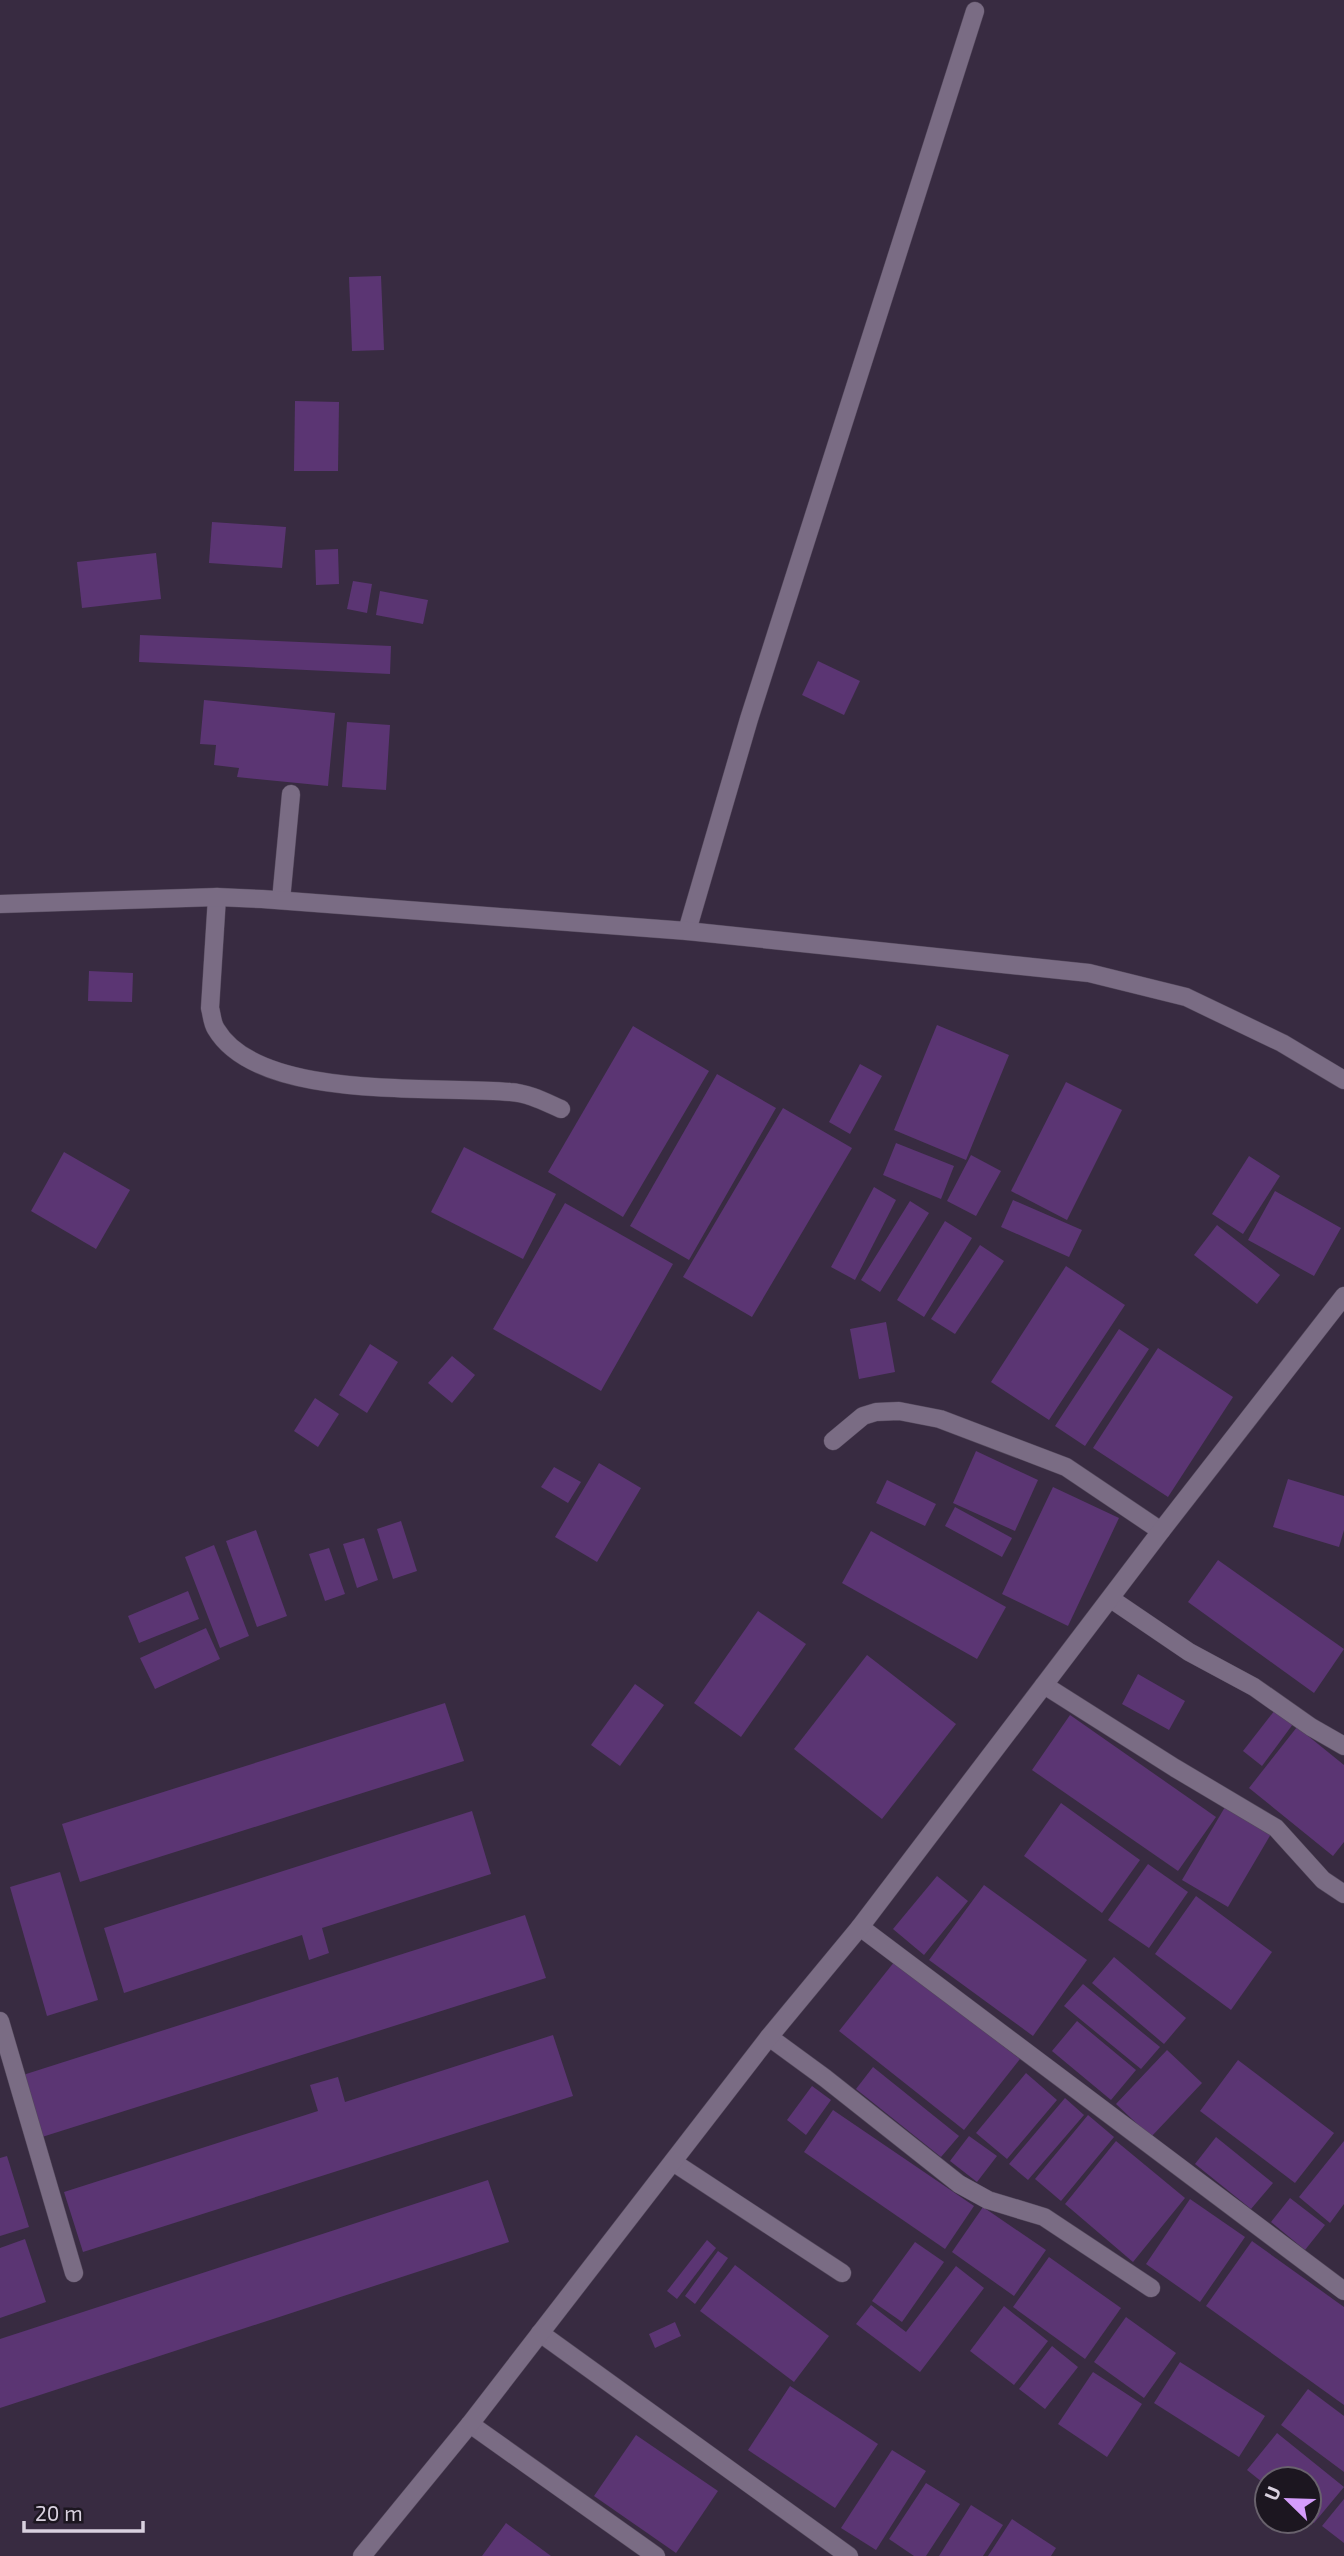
<svg xmlns="http://www.w3.org/2000/svg" width="1344" height="2556" viewBox="0 0 1344 2556" font-family="'Exo 2',sans-serif">
	<style>
		.building { fill: #5b3573 }
		.lines { fill: none; stroke-linecap: round; stroke-linejoin: round }
		.service-casing { stroke: #53485b; stroke-width: 19 }
		.minor-casing { stroke: #53485b; stroke-width: 19 }
		.service { stroke: #7a6c84; stroke-width: 18 }
		.minor { stroke: #7a6c84; stroke-width: 18 }
	</style>
	<rect width="100%" height="100%" fill="#382b41"/>
	<g class="building">
		<polygon points="381,276 384,350 352,351 349,277"/>
		<polygon points="295,401 339,402 338,471 294,471"/>
		<polygon points="212,522 286,527 282,568 209,563"/>
		<polygon points="338,549 339,584 316,585 315,550"/>
		<polygon points="156,553 161,599 82,608 77,562"/>
		<polygon points="353,581 372,584 367,613 347,609"/>
		<polygon points="380,591 428,600 423,624 376,615"/>
		<polygon points="140,635 391,646 390,674 139,662"/>
		<polygon points="818,661 860,681 844,715 802,695"/>
		<polygon points="204,700 335,713 328,786 237,777 239,768 214,765 216,745 200,744"/>
		<polygon points="347,722 390,725 386,790 342,787"/>
		<polygon points="89,971 133,973 132,1002 88,1001"/>
		<polygon points="937,1025 1009,1055 966,1160 894,1130"/>
		<polygon points="633,1026 709,1071 623,1217 548,1172"/>
		<polygon points="860,1064 882,1076 850,1134 829,1122"/>
		<polygon points="717,1074 776,1108 689,1260 630,1226"/>
		<polygon points="1066,1082 1122,1110 1067,1220 1011,1191"/>
		<polygon points="783,1108 852,1148 752,1317 683,1277"/>
		<polygon points="896,1143 954,1166 941,1199 883,1175"/>
		<polygon points="464,1147 556,1194 523,1259 431,1212"/>
		<polygon points="64,1152 130,1190 96,1249 31,1211"/>
		<polygon points="971,1155 1001,1171 976,1216 947,1201"/>
		<polygon points="1249,1156 1280,1176 1243,1234 1212,1214"/>
		<polygon points="874,1187 896,1200 855,1280 831,1267"/>
		<polygon points="1275,1191 1341,1228 1314,1276 1248,1240"/>
		<polygon points="1013,1200 1082,1230 1069,1257 1001,1227"/>
		<polygon points="910,1201 929,1213 880,1292 861,1280"/>
		<polygon points="565,1203 673,1264 601,1391 493,1329"/>
		<polygon points="945,1221 972,1238 924,1317 897,1300"/>
		<polygon points="1217,1225 1280,1275 1257,1304 1194,1255"/>
		<polygon points="980,1245 1004,1261 955,1334 931,1319"/>
		<polygon points="1066,1266 1125,1305 1049,1420 991,1382"/>
		<polygon points="886,1322 895,1372 859,1379 850,1329"/>
		<polygon points="1119,1329 1149,1349 1085,1446 1055,1426"/>
		<polygon points="370,1344 398,1362 367,1413 339,1395"/>
		<polygon points="1158,1348 1233,1397 1168,1497 1093,1448"/>
		<polygon points="452,1356 475,1375 452,1403 428,1383"/>
		<polygon points="315,1398 339,1414 318,1447 294,1431"/>
		<polygon points="976,1451 1038,1480 1015,1531 953,1503"/>
		<polygon points="599,1463 641,1488 597,1562 555,1537"/>
		<polygon points="554,1467 581,1482 568,1503 541,1487"/>
		<polygon points="1288,1479 1344,1496 1344,1530 1339,1547 1273,1527"/>
		<polygon points="887,1480 936,1504 925,1526 876,1503"/>
		<polygon points="1053,1487 1119,1518 1068,1626 1002,1594"/>
		<polygon points="955,1507 1012,1538 1002,1557 945,1526"/>
		<polygon points="401,1521 417,1571 393,1579 377,1529"/>
		<polygon points="256,1530 287,1616 257,1627 226,1541"/>
		<polygon points="871,1531 1006,1607 977,1659 842,1583"/>
		<polygon points="364,1538 378,1580 357,1588 343,1544"/>
		<polygon points="214,1545 249,1636 220,1648 185,1557"/>
		<polygon points="329,1548 345,1594 325,1601 309,1554"/>
		<polygon points="1218,1560 1344,1649 1314,1693 1188,1602"/>
		<polygon points="188,1591 199,1619 139,1643 128,1616"/>
		<polygon points="758,1611 806,1644 741,1737 694,1703"/>
		<polygon points="206,1628 220,1659 155,1689 140,1658"/>
		<polygon points="867,1655 956,1724 882,1819 794,1749"/>
		<polygon points="1138,1674 1185,1701 1169,1730 1122,1704"/>
		<polygon points="635,1684 664,1705 620,1766 591,1745"/>
		<polygon points="445,1703 464,1761 80,1882 62,1824"/>
		<polygon points="1275,1710 1293,1724 1262,1766 1243,1751"/>
		<polygon points="1070,1715 1216,1817 1178,1871 1032,1770"/>
		<polygon points="1297,1727 1344,1765 1344,1842 1333,1856 1249,1788"/>
		<polygon points="1061,1803 1140,1860 1102,1913 1024,1856"/>
		<polygon points="1225,1807 1271,1834 1228,1907 1182,1880"/>
		<polygon points="472,1811 491,1874 322,1928 329,1953 309,1960 302,1935 124,1993 104,1928"/>
		<polygon points="1148,1864 1188,1892 1149,1948 1108,1920"/>
		<polygon points="60,1872 98,2000 47,2016 10,1887"/>
		<polygon points="937,1876 968,1901 924,1955 893,1929"/>
		<polygon points="984,1885 1087,1960 1033,2036 929,1960"/>
		<polygon points="1196,1896 1272,1952 1231,2010 1155,1954"/>
		<polygon points="525,1915 546,1978 42,2137 23,2075"/>
		<polygon points="1114,1957 1186,2018 1164,2044 1092,1983"/>
		<polygon points="895,1961 1020,2059 964,2130 839,2031"/>
		<polygon points="1083,1984 1160,2047 1141,2069 1064,2006"/>
		<polygon points="1077,2021 1136,2070 1111,2100 1052,2051"/>
		<polygon points="553,2035 573,2096 83,2252 64,2192 318,2111 310,2085 338,2077 345,2102"/>
		<polygon points="1167,2050 1202,2083 1151,2137 1116,2104"/>
		<polygon points="1238,2060 1334,2133 1295,2183 1200,2111"/>
		<polygon points="873,2067 959,2136 941,2157 856,2089"/>
		<polygon points="1026,2073 1057,2100 1007,2159 976,2133"/>
		<polygon points="812,2086 831,2100 806,2135 787,2120"/>
		<polygon points="1065,2098 1084,2115 1028,2180 1009,2164"/>
		<polygon points="833,2110 974,2206 945,2249 804,2152"/>
		<polygon points="1088,2115 1114,2137 1061,2201 1035,2179"/>
		<polygon points="969,2136 997,2156 977,2182 950,2161"/>
		<polygon points="1216,2137 1273,2183 1251,2209 1195,2164"/>
		<polygon points="1116,2141 1185,2198 1133,2262 1065,2204"/>
		<polygon points="1344,2141 1344,2204 1330,2223 1299,2197"/>
		<polygon points="7,2156 29,2227 0,2236 0,2158"/>
		<polygon points="488,2180 509,2242 0,2408 0,2339"/>
		<polygon points="1290,2198 1325,2225 1305,2250 1271,2222"/>
		<polygon points="1190,2199 1245,2237 1200,2302 1146,2264"/>
		<polygon points="983,2207 1046,2250 1014,2296 952,2252"/>
		<polygon points="25,2239 46,2302 0,2318 0,2248"/>
		<polygon points="707,2240 716,2248 677,2299 667,2291"/>
		<polygon points="1252,2241 1344,2307 1344,2405 1206,2306"/>
		<polygon points="915,2242 944,2262 902,2322 872,2301"/>
		<polygon points="718,2251 728,2258 695,2304 685,2296"/>
		<polygon points="1049,2257 1121,2308 1085,2359 1013,2307"/>
		<polygon points="735,2265 829,2336 794,2382 700,2311"/>
		<polygon points="956,2266 984,2288 920,2372 856,2324 871,2305 906,2332"/>
		<polygon points="1004,2306 1048,2341 1014,2385 970,2351"/>
		<polygon points="1126,2317 1176,2353 1144,2398 1094,2362"/>
		<polygon points="675,2322 681,2336 655,2348 649,2334"/>
		<polygon points="1052,2346 1078,2367 1045,2409 1019,2389"/>
		<polygon points="1180,2362 1265,2416 1239,2457 1154,2403"/>
		<polygon points="1093,2372 1142,2404 1107,2457 1058,2424"/>
		<polygon points="790,2386 878,2444 835,2508 748,2450"/>
		<polygon points="1308,2389 1344,2416 1344,2472 1281,2425"/>
		<polygon points="1277,2433 1344,2487 1314,2523 1309,2520 1309,2479 1267,2479 1267,2486 1247,2470"/>
		<polygon points="636,2435 718,2491 676,2553 594,2496"/>
		<polygon points="892,2450 926,2471 876,2550 841,2528"/>
		<polygon points="926,2483 960,2504 926,2556 914,2556 889,2539"/>
		<polygon points="1344,2499 1344,2543 1322,2526"/>
		<polygon points="971,2505 1003,2525 983,2556 939,2556"/>
		<polygon points="1012,2519 1056,2548 1051,2556 988,2556"/>
		<polygon points="506,2523 551,2556 482,2556"/>
	</g>
	<g class="lines">
		<g class="service-casing">
			<g id="service">
				<path d="M217,897L210,1008C212,1015 212,1023 216,1029C259,1102 435,1085 510,1092C528,1093 545,1102 561,1109"/>
				<polyline points="281,900 291,794"/>
				<polyline points="687,931 749,719 975,11"/>
				<polyline points="0,2021 74,2273"/>
			</g>
		</g>
		<g class="minor-casing">
			<g id="minor">
				<polyline points="0,904 217,897 262,899 687,931 1089,973 1186,997 1282,1043 1344,1080"/>
				<polyline points="833,1441 863,1416 876,1412 899,1411 940,1419 1066,1467 1161,1531"/>
				<polyline points="1111,1599 1189,1652 1254,1687 1311,1727 1344,1746"/>
				<polyline points="1044,1685 1175,1768 1276,1828 1323,1880 1344,1894"/>
				<polyline points="860,1927 1344,2291"/>
				<polyline points="769,2037 825,2078 959,2184 988,2200 1044,2217 1151,2288"/>
				<polyline points="673,2162 842,2273"/>
				<polyline points="540,2333 849,2556"/>
				<polyline points="470,2424 656,2556"/>
				<polyline points="362,2556 470,2424 769,2037 860,1927 1161,1531 1344,1296"/>
			</g>
		</g>
		<use href="#service" class="service"/>
		<use href="#minor" class="minor"/>
	</g>
	<g transform="translate(1288 2500) rotate(293)"><circle r="33" fill="#1c1620" stroke="#68616c" stroke-width="2"/>
	<path d="M0-5L12 26L0 18L-12 26Z" fill="#d49cfb"/>
	<text y="-10" font-size="19" font-weight="bold" text-anchor="middle" fill="#d9d1df">U</text>
	</g>
	<path d="M24 2521v10h119v-10" fill="none" stroke="#d9d1df" stroke-width="3.5"/>
	<text x="35" y="2521" font-size="21" fill="#d9d1df" stroke="#1c1620" stroke-width="5" paint-order="stroke">20 m</text>
</svg>
